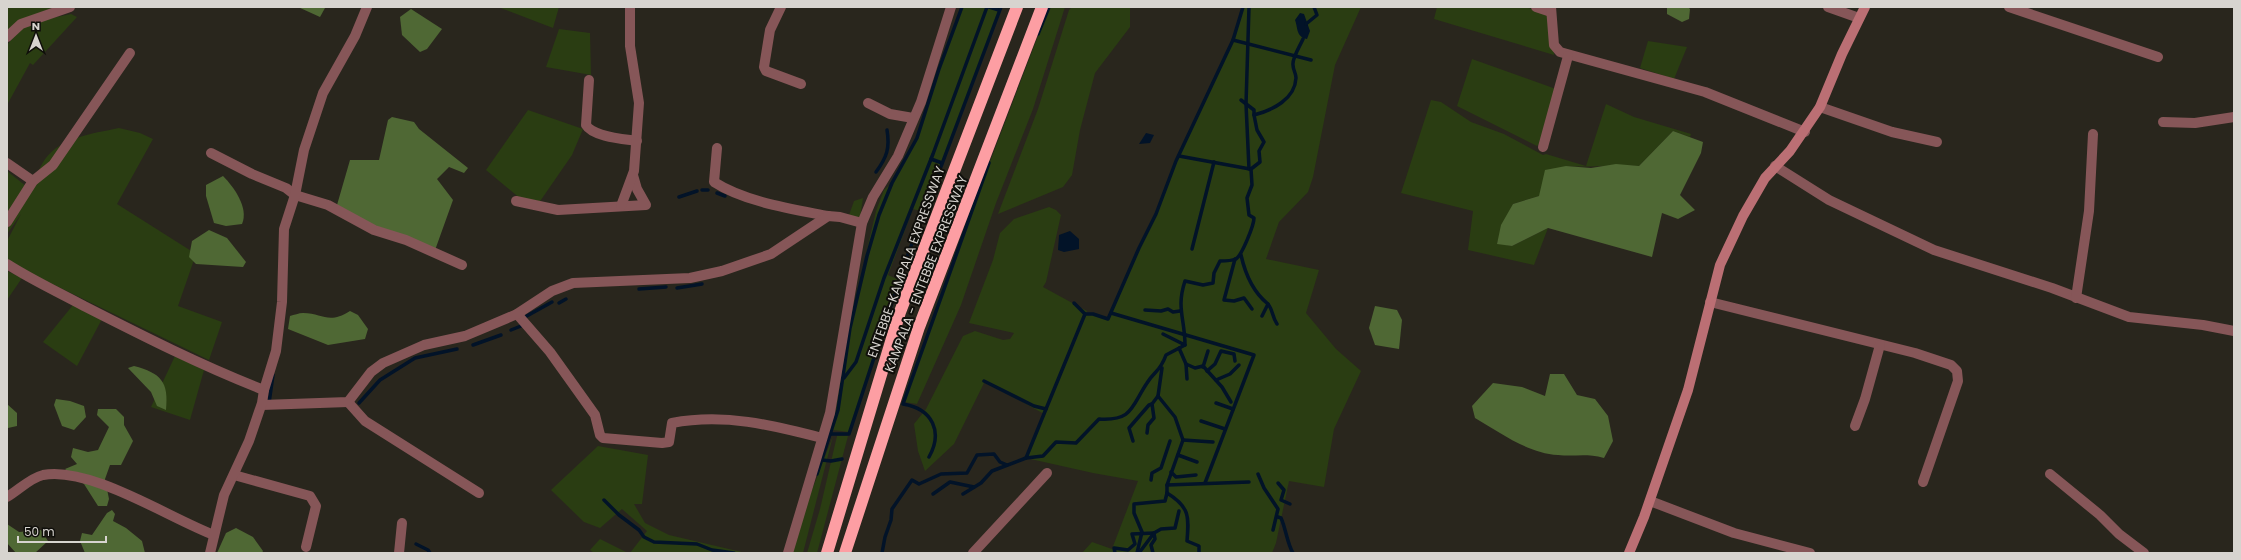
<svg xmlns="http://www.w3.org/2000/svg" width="2241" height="560" viewBox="0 0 2241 560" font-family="Poppins,sans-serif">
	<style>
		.green { fill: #2a3d12 }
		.forest { fill: #4f6834 }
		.water { fill: #021328 }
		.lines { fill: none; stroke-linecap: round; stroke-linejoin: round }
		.stream { stroke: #021328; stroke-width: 3.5 }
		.street { stroke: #865658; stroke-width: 10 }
		.secondary { stroke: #bb6f74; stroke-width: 10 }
		.highway { stroke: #fd9ea3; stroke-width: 12 }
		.labels { text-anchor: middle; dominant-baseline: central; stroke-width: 4; stroke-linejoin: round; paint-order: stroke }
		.street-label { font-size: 13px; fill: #d7d4cf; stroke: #100f0b }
	</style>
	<rect width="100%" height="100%" fill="#29261d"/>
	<g class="green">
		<polygon points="7,7 59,7 7,32"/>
		<polygon points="498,7 559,7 553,28"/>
		<polygon points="962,7 1001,7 924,212 913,209 888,275 899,280 849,432 833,430 847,335 876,211 884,190 892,183 917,138 939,69"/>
		<polygon points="1049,7 1065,7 1033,109 996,203 961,305 917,404 904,402 974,204"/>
		<polygon points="1072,7 1130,7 1130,27 1095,73 1080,130 1072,175 1063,187 998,214 1038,109 1069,10"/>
		<polygon points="1243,7 1361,7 1335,65 1313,177 1308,192 1279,222 1266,259 1319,270 1306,313 1336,349 1361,371 1334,429 1324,487 1289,481 1276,543 1272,553 1082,553 1092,542 1112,549 1138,481 1093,473 1026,458 1044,414 985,381 954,444 925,471 918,451 914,424 926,409 963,336 975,331 1003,340 1010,339 1014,333 969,323 993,260 1000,233 1014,219 1049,207 1056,210 1061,215 1046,282 1043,287 1087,311 1086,314 1093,314 1108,319 1139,248 1156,214 1176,161 1233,40"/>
		<polygon points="1437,7 1526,7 1551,16 1554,55 1434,19"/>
		<polygon points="71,14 77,17 33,65 30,63 7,105 7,45 24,24"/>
		<polygon points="559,29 590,33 591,75 546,67"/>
		<polygon points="1648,41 1687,47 1674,79 1640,68"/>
		<polygon points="1472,59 1556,89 1540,143 1537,146 1457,106"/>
		<path d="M1431,100L1441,102L1471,122L1504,134L1543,155L1546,154L1586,166L1606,104L1634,117L1691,134L1690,137L1673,131L1639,166C1614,164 1591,168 1566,166L1539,196L1513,204L1497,243L1512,246L1548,228L1534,265L1468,250L1473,211L1401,193Z"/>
		<polygon points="528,110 583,129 572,155 534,210 486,170"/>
		<path d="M119,128L140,133L153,139L117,204L196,254L178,306L222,322L209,360L7,262V241L21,214L7,234V171L31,190C34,181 37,172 42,164C57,137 92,134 119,128Z"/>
		<polygon points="863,198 860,218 848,218 854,201"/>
		<polygon points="7,271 22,278 7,300"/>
		<polygon points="73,305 102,319 77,366 43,342"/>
		<polygon points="175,356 204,370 190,420 151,407"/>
		<polygon points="833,436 803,553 791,553 805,508"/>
		<polygon points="837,436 848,436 817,553 807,553 820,509"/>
		<polygon points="598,446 648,455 642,504 634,504 645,523 669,535 746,553 630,553 647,531 622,509 600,528 584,522 551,490"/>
		<polygon points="600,539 628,553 594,553 590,550"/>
	</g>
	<g class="forest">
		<polygon points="298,7 324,7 325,8 320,17"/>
		<polygon points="1667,7 1688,7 1690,9 1689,19 1682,22 1667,14"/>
		<polygon points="411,9 442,29 427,49 420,52 402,35 400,17"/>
		<polygon points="392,117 414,122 419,129 468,168 464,173 449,167 437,179 453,200 434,253 369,226 337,205 350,160 379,160 388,120"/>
		<polygon points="1673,131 1703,142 1701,153 1680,195 1695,210 1678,219 1662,213 1652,257 1548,228 1512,246 1497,244 1501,225 1513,204 1539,196 1545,170 1566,166 1591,168 1616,164 1639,166"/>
		<path d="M223,176C234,187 249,208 242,224L226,226L214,223L206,196V185Z"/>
		<polygon points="209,230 227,238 246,262 243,267 196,264 189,257 192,241"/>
		<polygon points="1375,306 1397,310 1402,320 1399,349 1375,345 1369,328"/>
		<path d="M350,311L358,315L368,329L365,339L328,345L288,329L290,316C294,315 299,313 303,313C323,313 328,325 350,311Z"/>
		<path d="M134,366C161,373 169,382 166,410L157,406L151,392L128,368Z"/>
		<path d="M1550,374H1564L1577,395L1595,399L1608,416L1613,441L1604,458C1585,453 1575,457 1558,455C1527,453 1501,433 1475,418L1472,406L1493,383L1522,387L1545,396Z"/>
		<polygon points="56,399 70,401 84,406 86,417 74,430 62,426 54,405"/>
		<polygon points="7,404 17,413 17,426 8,428 7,426"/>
		<polygon points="98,409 116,409 124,417 124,425 133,441 121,465 110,465 105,479 109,499 107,506 98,506 84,484 65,469 77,464 71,457 73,448 88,452 98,450 109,427 97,415"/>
		<polygon points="112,510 115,514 113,521 126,528 142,541 145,553 85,553 80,541 82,533 92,535 107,513"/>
		<polygon points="7,524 19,532 41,530 48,541 35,553 16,553 7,543"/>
		<polygon points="236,528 253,537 263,551 262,553 217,553 226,533"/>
	</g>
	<g class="water">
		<path d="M1300,13L1304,14L1310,31L1307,39C1296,37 1298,28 1295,20Z"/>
		<polygon points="1146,133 1154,135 1150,143 1139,144"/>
		<polygon points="1070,231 1079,239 1079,249 1064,252 1058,250 1059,235"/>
	</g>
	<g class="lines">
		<g class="stream">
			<polyline points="989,7 999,10"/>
			<polyline points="1306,24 1317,15 1314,7"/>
			<polyline points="1038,34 1049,7"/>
			<polyline points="1233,40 1311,60"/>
			<polyline points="1241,100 1254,110 1254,115"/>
			<polyline points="1179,156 1250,169"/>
			<polyline points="931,159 942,163"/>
			<polyline points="1249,169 1246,104 1249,7"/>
			<path d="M876,172C887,157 890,148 887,130"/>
			<polyline points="702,190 708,190"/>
			<polyline points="717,193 725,196"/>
			<polyline points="679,197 697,191"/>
			<polyline points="1192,249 1214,162"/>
			<path d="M1241,255C1245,273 1253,292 1268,304L1262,316"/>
			<polyline points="1235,259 1224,300 1234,301 1244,298 1252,309"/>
			<polyline points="677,288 702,284"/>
			<polyline points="639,289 666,287"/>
			<polyline points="559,303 566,299"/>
			<polyline points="1074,303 1085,314"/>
			<path d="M1268,304C1273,310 1272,317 1277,324"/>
			<polyline points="1145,310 1161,311 1168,309 1173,312 1180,311"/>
			<polyline points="1111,313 1254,355 1205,483"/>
			<polyline points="525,317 552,302"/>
			<polyline points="511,330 521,326"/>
			<polyline points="1163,334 1185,345"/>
			<polyline points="473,345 501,335"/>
			<polyline points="1179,348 1186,364 1195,368 1203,366 1222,387 1231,402"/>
			<polyline points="1186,364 1187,379"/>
			<polyline points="1203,367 1208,351"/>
			<polyline points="1162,368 1158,396 1175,417 1183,440 1167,485 1249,482"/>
			<polyline points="1207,371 1215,364 1221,351 1234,354 1235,361"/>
			<polyline points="844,378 856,362 884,278 933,154 987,7"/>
			<polyline points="1216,380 1230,374 1239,365"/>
			<polyline points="984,381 1034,406 1046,409 1085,314 1093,314 1108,319 1139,248 1156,214 1176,161 1233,40 1243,7"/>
			<polyline points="269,403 273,375"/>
			<polyline points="359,403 380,380 415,358 457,349"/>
			<polyline points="1216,403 1233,409"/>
			<polyline points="1201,421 1225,429"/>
			<polyline points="1147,433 1148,425 1154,418 1152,404"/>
			<polyline points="831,434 849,434 907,257 1001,7"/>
			<polyline points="1183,440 1213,442"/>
			<polyline points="1133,441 1129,428 1149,405 1152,404 1158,396"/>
			<polyline points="1178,455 1197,462"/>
			<path d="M929,457C943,432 933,409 903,404L989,163"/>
			<polyline points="1026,458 1046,409"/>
			<polyline points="822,460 831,461 842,459"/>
			<polyline points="1171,472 1176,477 1196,475"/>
			<polyline points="817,474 838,410 850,328 867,256 879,215 892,183 917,138 939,69 962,7"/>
			<polyline points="1258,474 1264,488 1278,509 1273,530"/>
			<polyline points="1151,480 1152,473 1161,468 1170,441"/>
			<polyline points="1278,483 1284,490 1281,500 1290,504"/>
			<path d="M1167,485V493C1190,507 1189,517 1187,541L1199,546V553"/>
			<polyline points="933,494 950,482 974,487"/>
			<path d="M963,494L981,483L992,471L1026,458L1043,456L1056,442L1076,443L1099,419C1133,421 1131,407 1147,383C1155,370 1160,372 1166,355L1185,345C1185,319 1176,308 1185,281L1203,285L1213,283L1214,273L1220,261C1225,261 1231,261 1236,259C1242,255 1254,225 1254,218L1249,215L1247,198L1252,185L1251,169L1260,162L1259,151L1264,142L1257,130L1254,115C1273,110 1295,99 1296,78C1296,73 1293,70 1293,65C1292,58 1300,46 1303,39"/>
			<polyline points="604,500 619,515 639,530 644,537 654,542 697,544 712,550 734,553"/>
			<path d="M1278,517L1281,518C1286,529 1287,543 1293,553"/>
			<polyline points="416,544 428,550 430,553"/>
			<polyline points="882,553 885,537 891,520 892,509 912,480 919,484 941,474 967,473 977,455 994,454 1000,462 1007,465"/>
			<polyline points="1115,553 1114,548 1128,550 1135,544 1132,534 1154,533"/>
			<polyline points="1137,553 1142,532 1134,513 1134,504 1165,501 1167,493"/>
			<polyline points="1139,553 1154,533"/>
			<polyline points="1153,553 1151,545 1155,539 1154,533 1161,529 1175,528 1179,511"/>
		</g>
		<g class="street">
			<polyline points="781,7 770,30 764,67 766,71 801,84"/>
			<polyline points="1536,7 1551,12"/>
			<polyline points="1551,7 1554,45 1560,52 1705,92 1805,132"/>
			<polyline points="1828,7 1859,18"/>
			<polyline points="2009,7 2158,57"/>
			<polyline points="7,37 21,24 70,7"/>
			<path d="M589,80L586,125C593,137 624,139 637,141"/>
			<polyline points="868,103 890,114 913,118"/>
			<polyline points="1820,107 1892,132 1937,142"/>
			<polyline points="2163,122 2195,123 2234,117"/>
			<polyline points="1543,147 1568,56"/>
			<path d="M717,148L714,182C745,202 792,209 828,216"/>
			<polyline points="211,153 252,174 286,188 295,195 328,205 374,230 406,240 462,265"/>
			<polyline points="7,163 33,181"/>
			<polyline points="1775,166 1829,200 1934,250 2052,288 2129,317 2203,325 2234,331"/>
			<polyline points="516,201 558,210 646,205 637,189 633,175"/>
			<polyline points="621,206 634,171 639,103 630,46 630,7"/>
			<polyline points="7,222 33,181 53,165 130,53"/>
			<path d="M7,264C32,280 58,292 84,306C143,336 202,366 264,390"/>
			<polyline points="2076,298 2089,211 2093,134"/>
			<polyline points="1710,302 1915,353 1951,365 1957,371 1958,381 1923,482"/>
			<path d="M517,314L550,352L595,415L600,435L603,438L662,443L669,442L672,423C724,413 772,425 822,438"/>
			<polyline points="348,402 365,421 479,493"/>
			<polyline points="262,405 348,402 371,372 383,363 424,345 465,336 517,314 552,291 573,283 690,278 722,271 771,254 828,216 840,217 862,223"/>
			<polyline points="1855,426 1865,399 1880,345"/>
			<polyline points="2050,474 2100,515 2119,534 2144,553"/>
			<polyline points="234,475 310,496 316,506 306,547"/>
			<path d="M7,497C19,490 30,478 43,475C90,466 169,518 214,535"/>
			<polyline points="1650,501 1734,533 1810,553"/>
			<polyline points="210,553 224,495 249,441 262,403 264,390 276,351 282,302 284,229 295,195 304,150 323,93 355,36 367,7"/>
			<polyline points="399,553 402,523"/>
			<polyline points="788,553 830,413 862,223 873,197 898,156 921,102 951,7"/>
			<polyline points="973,553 1047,473"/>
		</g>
		<polyline class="secondary" points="1629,553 1644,517 1688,390 1720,265 1743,216 1765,178 1790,151 1820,107 1842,54 1865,7"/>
		<g class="highway">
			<polyline points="827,553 900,312 1017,7"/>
			<polyline points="845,553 919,327 1042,7"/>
		</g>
	</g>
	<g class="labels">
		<g class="street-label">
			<text transform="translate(906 262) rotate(-70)">ENTEBBE-KAMPALA EXPRESSWAY</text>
			<text transform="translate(926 274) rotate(-69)">KAMPALA - ENTEBBE EXPRESSWAY</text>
		</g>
	</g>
	<rect width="2241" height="560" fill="none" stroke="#d7d4cf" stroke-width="16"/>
	<g transform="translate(36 36)" stroke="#100f0b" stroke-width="3" paint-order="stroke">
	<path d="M0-3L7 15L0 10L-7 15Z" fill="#d7d4cf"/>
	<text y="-6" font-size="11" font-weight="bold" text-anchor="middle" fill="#d7d4cf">N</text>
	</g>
	<path d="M18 536v6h88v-6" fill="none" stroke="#d7d4cf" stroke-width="2"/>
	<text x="24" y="536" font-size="12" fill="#d7d4cf" stroke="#100f0b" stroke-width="3" paint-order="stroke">50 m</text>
</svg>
